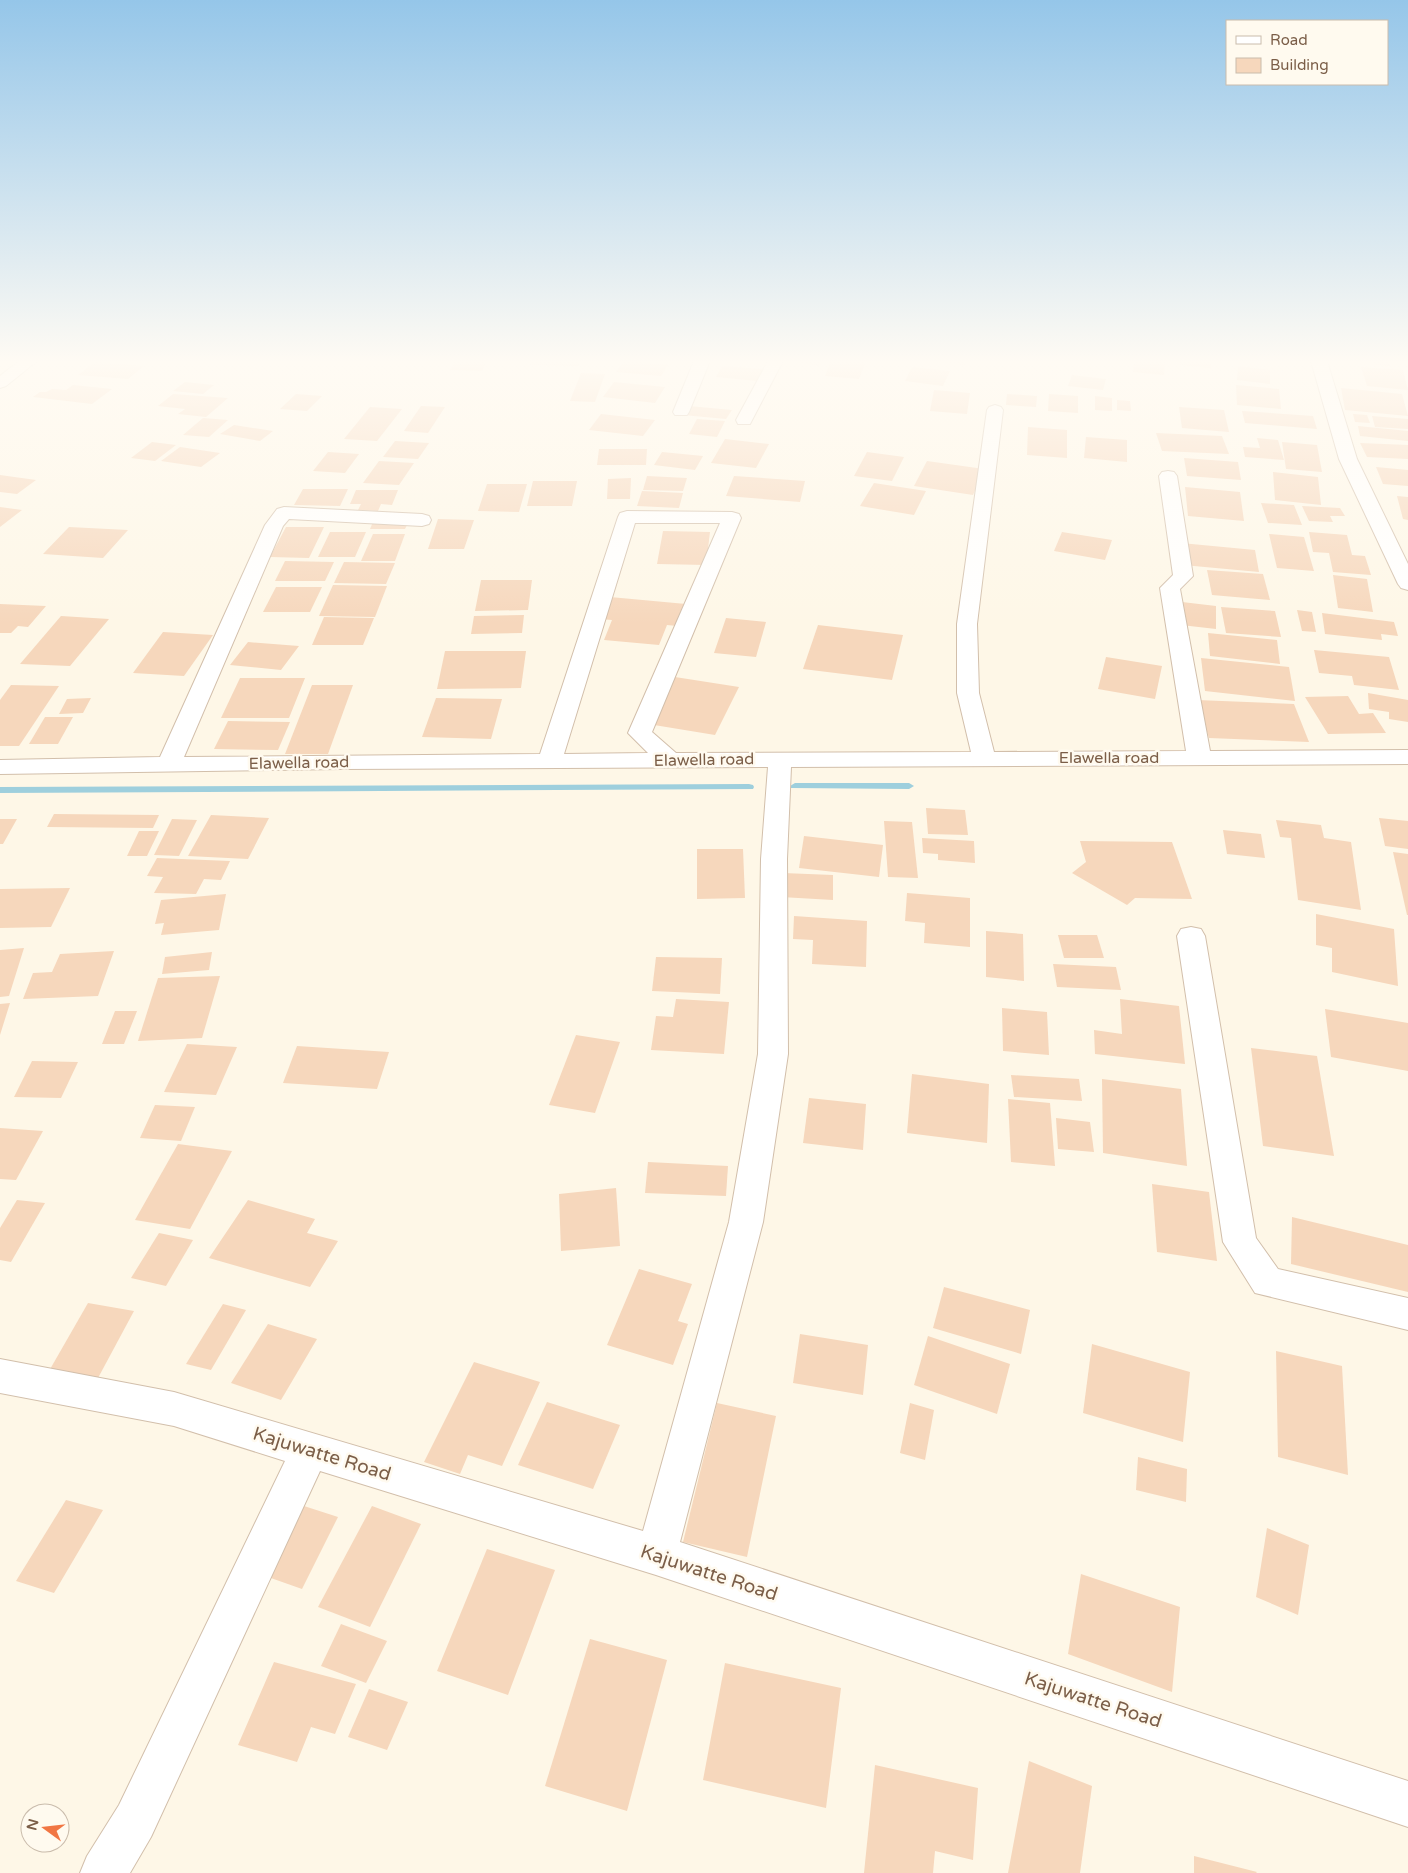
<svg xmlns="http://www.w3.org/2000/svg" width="1408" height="1873" viewBox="0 0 1408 1873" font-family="'Varela Round',sans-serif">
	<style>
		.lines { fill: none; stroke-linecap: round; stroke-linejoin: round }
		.stream { fill: #9ecfdd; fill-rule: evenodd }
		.building { fill: #f6d7bc }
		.minor-casing { stroke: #d2bfab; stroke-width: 2 }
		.minor { fill: #fff; fill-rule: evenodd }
		.labels { text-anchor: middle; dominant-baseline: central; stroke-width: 5; stroke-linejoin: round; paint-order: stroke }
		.street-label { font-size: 16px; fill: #7b5e48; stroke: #fffaef }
		.near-street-label { font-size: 19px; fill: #7b5e48; stroke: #fffaef }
	</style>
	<rect width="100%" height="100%" fill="#fef7e7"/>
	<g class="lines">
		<g class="stream">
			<polygon points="795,783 909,783 914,786 909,789 791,788 790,786"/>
			<polygon points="749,784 753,785 754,787 753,789 0,793 0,787"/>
		</g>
	</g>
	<g class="building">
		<polygon points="455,361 487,361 482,371 450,370"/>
		<polygon points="530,361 580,361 579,366 529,365"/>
		<polygon points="624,361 627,361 668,365 661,376 616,372"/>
		<polygon points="793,361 822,361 819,366"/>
		<polygon points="831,361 866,361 859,379 825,376"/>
		<polygon points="937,361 966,361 964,365"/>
		<polygon points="1134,361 1165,361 1164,375 1133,372"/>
		<polygon points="1180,361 1211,361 1211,368 1180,365"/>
		<polygon points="1374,361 1388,361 1390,366 1375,365"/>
		<polygon points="95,362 144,366 128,379 78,375"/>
		<polygon points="722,366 763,369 757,381 716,377"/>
		<polygon points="1238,366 1270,370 1270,384 1237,380"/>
		<polygon points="912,367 950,371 943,386 905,381"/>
		<polygon points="1361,367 1403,370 1408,390 1367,386"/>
		<polygon points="581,373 605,374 595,402 570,401"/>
		<polygon points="1072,375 1106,379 1103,390 1068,386"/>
		<polygon points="185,382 214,385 203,394 173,391"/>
		<polygon points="614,382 665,387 655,403 603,397"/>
		<polygon points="73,385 112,389 92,404 33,397 40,392 46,392 52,389 66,390"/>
		<polygon points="1236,385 1279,389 1281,409 1237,405"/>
		<polygon points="1341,388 1402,394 1408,416 1345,410"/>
		<polygon points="934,390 970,393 967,414 930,411"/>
		<polygon points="173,394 228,398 206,417 178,414 185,409 158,406"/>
		<polygon points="296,394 322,396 307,411 280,409"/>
		<polygon points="1007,394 1037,396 1036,407 1006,405"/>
		<polygon points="1049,394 1078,396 1078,413 1048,411"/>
		<polygon points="1095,396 1112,398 1112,411 1095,410"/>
		<polygon points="1117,400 1130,401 1131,411 1117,410"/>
		<polygon points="421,406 445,407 428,433 404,431"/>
		<polygon points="689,406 732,410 726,419 683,415"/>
		<polygon points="370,407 402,409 377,441 344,439"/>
		<polygon points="1179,407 1224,410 1229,432 1182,428"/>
		<polygon points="1242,411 1313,416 1317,429 1245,423"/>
		<polygon points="601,414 655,420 643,436 589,430"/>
		<polygon points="1353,414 1367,415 1370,423 1355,422"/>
		<polygon points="1372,416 1408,419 1408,429 1375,427"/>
		<polygon points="203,418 228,420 209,437 183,435"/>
		<polygon points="697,419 725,421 717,437 689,434"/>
		<polygon points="234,425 273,431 260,441 220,434"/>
		<polygon points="1358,426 1408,431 1408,441 1360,436"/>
		<polygon points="1028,427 1067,430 1067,458 1027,455"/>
		<polygon points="1156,433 1222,436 1229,454 1162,451"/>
		<polygon points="1086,437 1127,440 1127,462 1084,458"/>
		<polygon points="1257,438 1278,440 1284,460 1245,457 1243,447 1260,448"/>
		<polygon points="725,439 769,444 756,468 711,463"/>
		<polygon points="395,441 429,443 418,459 383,457"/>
		<polygon points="152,442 176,445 155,461 131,458"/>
		<polygon points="1282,442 1317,445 1322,472 1286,469"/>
		<polygon points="1360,443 1408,445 1408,459 1367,457"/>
		<polygon points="180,447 220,453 201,467 161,461"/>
		<polygon points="599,449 647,449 646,465 597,465"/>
		<polygon points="328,452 359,454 345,473 313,471"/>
		<polygon points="662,452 703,456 695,470 654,465"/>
		<polygon points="867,452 904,457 892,481 854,476"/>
		<polygon points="1184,458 1238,462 1241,480 1187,476"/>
		<polygon points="379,461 414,463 399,485 363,483"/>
		<polygon points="927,461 984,469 973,495 914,486"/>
		<polygon points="1376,467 1408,470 1408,486 1383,484"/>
		<polygon points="1273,472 1318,477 1321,505 1275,500"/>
		<polygon points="0,475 36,480 17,494 0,492"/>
		<polygon points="647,476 687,478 683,491 643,490"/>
		<polygon points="734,476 805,481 800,502 726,496"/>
		<polygon points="631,478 630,499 607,499 608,479"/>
		<polygon points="533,481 577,481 572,506 527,506"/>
		<polygon points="874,483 926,491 914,515 860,506"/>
		<polygon points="487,484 527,484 519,512 478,511"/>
		<polygon points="1185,487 1240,492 1244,521 1188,516"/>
		<polygon points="303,489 348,489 340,506 294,505"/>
		<polygon points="356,490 398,490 392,505 381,504 378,511 358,510 361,504 350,504"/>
		<polygon points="642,491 683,493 679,508 637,506"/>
		<polygon points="1397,496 1408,497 1408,520 1403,519"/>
		<polygon points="1261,503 1294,505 1302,525 1268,523"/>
		<polygon points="1302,506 1340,508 1345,516 1330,516 1333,522 1309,521"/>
		<polygon points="0,507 22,510 0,527"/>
		<polygon points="438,519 474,520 464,549 428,549"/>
		<polygon points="373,522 408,523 405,529 370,529"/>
		<polygon points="69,527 128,530 103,558 43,554"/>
		<polygon points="286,527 324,527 309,558 270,557"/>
		<polygon points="663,531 710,532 706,565 657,564"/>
		<polygon points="330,532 366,532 355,557 318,557"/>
		<polygon points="1062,532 1112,540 1105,560 1054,551"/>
		<polygon points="1309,532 1347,535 1352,555 1365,556 1371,575 1333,572 1329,553 1313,552"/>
		<polygon points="373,534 405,534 395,561 361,561"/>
		<polygon points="1269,534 1304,537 1314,571 1277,568"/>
		<polygon points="1181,543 1255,550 1259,572 1183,565"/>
		<polygon points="285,561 334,562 325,581 275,581"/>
		<polygon points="344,562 395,563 386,584 334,583"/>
		<polygon points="1207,570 1263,574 1270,600 1212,595"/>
		<polygon points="1333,575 1367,579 1373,612 1338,608"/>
		<polygon points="481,580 532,580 528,610 475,611"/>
		<polygon points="333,585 387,586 375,617 319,616"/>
		<polygon points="276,587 322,587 310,612 263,612"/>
		<polygon points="610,597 686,604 677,626 667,625 659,645 604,640 612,620 600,619"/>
		<polygon points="1182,602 1216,606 1216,629 1181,625"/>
		<polygon points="0,604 46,606 28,627 18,626 11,633 0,633"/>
		<polygon points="1221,607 1275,611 1281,637 1226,633"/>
		<polygon points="1297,610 1312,612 1316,632 1302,631"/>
		<polygon points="1322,613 1394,622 1398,636 1381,634 1382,640 1325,634"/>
		<polygon points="524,615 522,633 471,634 474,616"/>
		<polygon points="61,616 109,619 70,666 20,664"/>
		<polygon points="324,617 374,618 363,645 312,645"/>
		<polygon points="726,618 766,622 756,657 714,653"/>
		<polygon points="818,625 903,635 892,680 803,669"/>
		<polygon points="163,632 213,635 184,676 133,673"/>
		<polygon points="1208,633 1277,640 1280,664 1210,656"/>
		<polygon points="248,642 299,646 281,670 230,665"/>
		<polygon points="1314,650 1389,657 1399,690 1354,685 1352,676 1319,673"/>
		<polygon points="445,651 526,651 521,688 437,689"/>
		<polygon points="1106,657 1162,666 1155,699 1098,689"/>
		<polygon points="1201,658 1289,667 1295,701 1205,691"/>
		<polygon points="675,677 739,687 715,735 648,724"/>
		<polygon points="240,678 305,678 289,718 221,718"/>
		<polygon points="11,685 59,686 19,746 0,746 0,700"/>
		<polygon points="312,685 353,685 328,754 285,754"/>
		<polygon points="1368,693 1408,700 1408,722 1389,719 1389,712 1369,709"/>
		<polygon points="1348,696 1359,714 1373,713 1386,733 1328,734 1305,697"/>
		<polygon points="91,698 83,713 59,714 67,699"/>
		<polygon points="436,698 502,699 491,739 422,737"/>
		<polygon points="1197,700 1294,704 1309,742 1209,738"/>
		<polygon points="45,717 73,717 58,744 29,744"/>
		<polygon points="228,721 290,722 278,750 214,749"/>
		<polygon points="926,808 965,810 968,835 928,834"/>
		<polygon points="54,814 159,815 153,828 47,827"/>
		<polygon points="211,815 269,818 248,859 188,856"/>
		<polygon points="1379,818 1408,821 1408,849 1385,846"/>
		<polygon points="0,819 17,819 3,844 0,844"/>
		<polygon points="172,819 197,820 179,856 154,855"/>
		<polygon points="1276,820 1321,825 1324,838 1351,842 1361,910 1298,900 1291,838 1280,837"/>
		<polygon points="884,821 912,822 918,878 888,877"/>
		<polygon points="1223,830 1261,834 1265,858 1227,854"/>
		<polygon points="139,831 159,831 147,856 127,856"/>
		<polygon points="804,836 883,845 879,877 799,868"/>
		<polygon points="922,838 974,841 975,863 938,860 938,854 923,853"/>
		<polygon points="1080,841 1172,842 1192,899 1135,898 1127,905 1072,873 1086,862"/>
		<polygon points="697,849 743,849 745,898 697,899"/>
		<polygon points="1393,852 1408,854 1408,915 1407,915"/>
		<polygon points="157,858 230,861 221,880 204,879 196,894 154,893 163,877 147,876"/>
		<polygon points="783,873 833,875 833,900 781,897"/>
		<polygon points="70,888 51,927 0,928 0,889"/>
		<polygon points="907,893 970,898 970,947 924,943 925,923 905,921"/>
		<polygon points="226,894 219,930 161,935 164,923 155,924 161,900"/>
		<polygon points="1316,914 1394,929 1398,986 1332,972 1332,948 1316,945"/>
		<polygon points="794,916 867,921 866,967 812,964 813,940 793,939"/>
		<polygon points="986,931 1023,934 1024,981 986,977"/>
		<polygon points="1058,935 1097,935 1104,958 1064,958"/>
		<polygon points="24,948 9,996 0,997 0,950"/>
		<polygon points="114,951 98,996 23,999 33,973 52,972 60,954"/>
		<polygon points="212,952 209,970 162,974 165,957"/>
		<polygon points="656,957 722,958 720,994 652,991"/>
		<polygon points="1053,964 1116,967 1121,990 1057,987"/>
		<polygon points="220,976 202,1038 138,1041 158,978"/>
		<polygon points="676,999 729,1002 724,1054 651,1050 656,1016 673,1017"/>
		<polygon points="1120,999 1179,1006 1185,1064 1095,1054 1094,1030 1122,1034"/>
		<polygon points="10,1003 0,1035 0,1004"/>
		<polygon points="1002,1008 1047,1012 1049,1055 1003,1051"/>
		<polygon points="1325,1009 1408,1023 1408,1071 1331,1057"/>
		<polygon points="115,1011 137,1011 124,1044 102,1044"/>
		<polygon points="576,1035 620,1042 595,1113 549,1105"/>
		<polygon points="187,1044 237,1047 216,1095 164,1092"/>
		<polygon points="297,1046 389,1052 377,1089 283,1083"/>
		<polygon points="1251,1048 1317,1056 1334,1156 1263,1146"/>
		<polygon points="32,1061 78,1062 61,1098 14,1097"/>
		<polygon points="912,1074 989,1084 987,1143 907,1133"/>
		<polygon points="1011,1075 1079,1079 1082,1101 1014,1097"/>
		<polygon points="1102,1079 1181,1089 1187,1166 1103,1153"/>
		<polygon points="809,1098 866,1104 863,1150 803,1143"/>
		<polygon points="1008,1099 1050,1103 1055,1166 1011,1162"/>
		<polygon points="155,1105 195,1107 181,1141 140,1138"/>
		<polygon points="1056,1118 1090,1122 1094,1152 1058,1149"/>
		<polygon points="0,1128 43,1131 16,1180 0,1179"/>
		<polygon points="178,1144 232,1151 190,1229 135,1220"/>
		<polygon points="648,1162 728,1166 726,1196 645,1193"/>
		<polygon points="1152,1184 1209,1192 1217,1261 1157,1252"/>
		<polygon points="616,1188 620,1246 561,1251 559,1194"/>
		<polygon points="17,1200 45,1203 11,1262 0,1260 0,1228"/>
		<polygon points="248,1200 315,1219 307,1233 338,1241 310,1287 209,1258"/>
		<polygon points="1292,1217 1408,1245 1408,1292 1291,1264"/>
		<polygon points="159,1233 193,1240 166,1286 131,1278"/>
		<polygon points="639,1269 692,1284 678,1321 688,1324 673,1365 607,1345"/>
		<polygon points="944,1287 1030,1310 1021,1354 933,1328"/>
		<polygon points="88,1303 134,1311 98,1378 49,1371"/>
		<polygon points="223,1304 246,1310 211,1370 186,1364"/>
		<polygon points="268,1324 317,1339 281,1400 231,1383"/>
		<polygon points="800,1334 868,1345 863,1395 793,1383"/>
		<polygon points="928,1336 1010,1364 997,1414 914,1385"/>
		<polygon points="1092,1344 1190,1372 1183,1442 1083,1413"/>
		<polygon points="1276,1351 1342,1366 1348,1475 1278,1457"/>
		<polygon points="474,1362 540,1382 502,1466 468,1455 460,1474 424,1462"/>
		<polygon points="547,1402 620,1425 593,1489 518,1465"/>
		<polygon points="717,1403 776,1416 747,1557 683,1542"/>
		<polygon points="910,1403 934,1410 925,1460 900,1453"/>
		<polygon points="1138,1457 1187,1469 1186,1502 1136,1490"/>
		<polygon points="66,1500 103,1510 54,1593 16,1581"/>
		<polygon points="304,1506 338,1517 302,1589 268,1577"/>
		<polygon points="372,1506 421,1524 370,1627 318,1607"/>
		<polygon points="1267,1528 1309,1545 1298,1615 1256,1597"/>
		<polygon points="487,1549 555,1570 508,1695 437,1671"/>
		<polygon points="1081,1574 1180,1607 1172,1692 1068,1654"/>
		<polygon points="341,1624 387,1641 366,1683 321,1666"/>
		<polygon points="590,1639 667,1660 627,1811 545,1786"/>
		<polygon points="274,1662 356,1684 335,1734 311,1727 297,1762 238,1745"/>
		<polygon points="725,1663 841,1688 826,1808 703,1780"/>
		<polygon points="369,1689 408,1702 387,1750 348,1737"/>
		<polygon points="1029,1761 1092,1786 1080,1873 1008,1873"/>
		<polygon points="875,1765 978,1788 973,1860 935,1851 933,1873 864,1873"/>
		<polygon points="1194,1856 1257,1872 1256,1873 1194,1873"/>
	</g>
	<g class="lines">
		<g class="minor-casing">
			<g id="minor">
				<polygon points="19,361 37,361 6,386 0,388 0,376"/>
				<polygon points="694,361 710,361 689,412 687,415 675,415 673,412"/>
				<polygon points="768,361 783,361 750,424 738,424 736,420"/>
				<polygon points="1311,361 1327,361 1357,459 1408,564 1408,590 1401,588 1398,584 1339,459"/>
				<path d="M995,405L1001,407L1003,410L977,624L979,693L994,752L1186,751L1160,588L1173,575L1159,476L1162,472L1168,471L1174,472L1177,476L1193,576L1180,589L1210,751L1408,750V764L791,767L787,859L788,1054L763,1222L680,1542L1408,1781V1827L656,1575L320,1471L151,1837L130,1873H80L87,1856L119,1805L285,1461L174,1426L0,1393V1359L174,1392L643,1531L729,1222L758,1054L761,859L768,767L341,769L0,774V760L160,757L265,525L277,509L284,507L422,514L429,516L431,520L429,524L422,526L289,519L283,526L184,757L540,754L618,517L620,513L627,511L732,512L739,514L741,518L652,732L676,753L971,752L957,693V624L987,410L989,407ZM635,523H720L628,733L648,753L564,754Z"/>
				<polygon points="1191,927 1201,929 1205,936 1256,1238 1278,1269 1408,1298 1408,1330 1255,1293 1223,1242 1177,936 1181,929"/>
			</g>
		</g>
		<use href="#minor" class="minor"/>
	</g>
	<linearGradient id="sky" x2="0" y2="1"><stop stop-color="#95c6e9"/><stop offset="0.58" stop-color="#fffbf4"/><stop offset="1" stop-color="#fffbf4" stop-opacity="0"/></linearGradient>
	<rect width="1408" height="624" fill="url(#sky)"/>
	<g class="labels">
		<g class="street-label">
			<text x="1109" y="758">Elawella road</text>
			<text transform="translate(704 760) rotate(-1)">Elawella road</text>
			<text transform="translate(299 763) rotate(-1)">Elawella road</text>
		</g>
		<g class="near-street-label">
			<text transform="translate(322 1454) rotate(17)">Kajuwatte Road</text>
			<text transform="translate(709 1573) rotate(18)">Kajuwatte Road</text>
			<text transform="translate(1093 1700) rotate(18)">Kajuwatte Road</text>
		</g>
	</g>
	<rect x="1226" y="20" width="162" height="65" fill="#fffaef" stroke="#cabcac"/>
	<rect x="1236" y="36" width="25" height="8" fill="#ffffff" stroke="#cabcac"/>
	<text x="1270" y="45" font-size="15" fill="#7b5e48">Road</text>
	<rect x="1236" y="58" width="25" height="15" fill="#f6d7bc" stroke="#cabcac"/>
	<text x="1270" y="70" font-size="15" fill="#7b5e48">Building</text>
	<g transform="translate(45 1828) rotate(285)"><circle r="24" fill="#fffaef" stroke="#cabcac"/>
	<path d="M0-4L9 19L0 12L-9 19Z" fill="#f17643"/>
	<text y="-8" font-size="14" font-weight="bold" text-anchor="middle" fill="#7b5e48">N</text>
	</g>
</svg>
